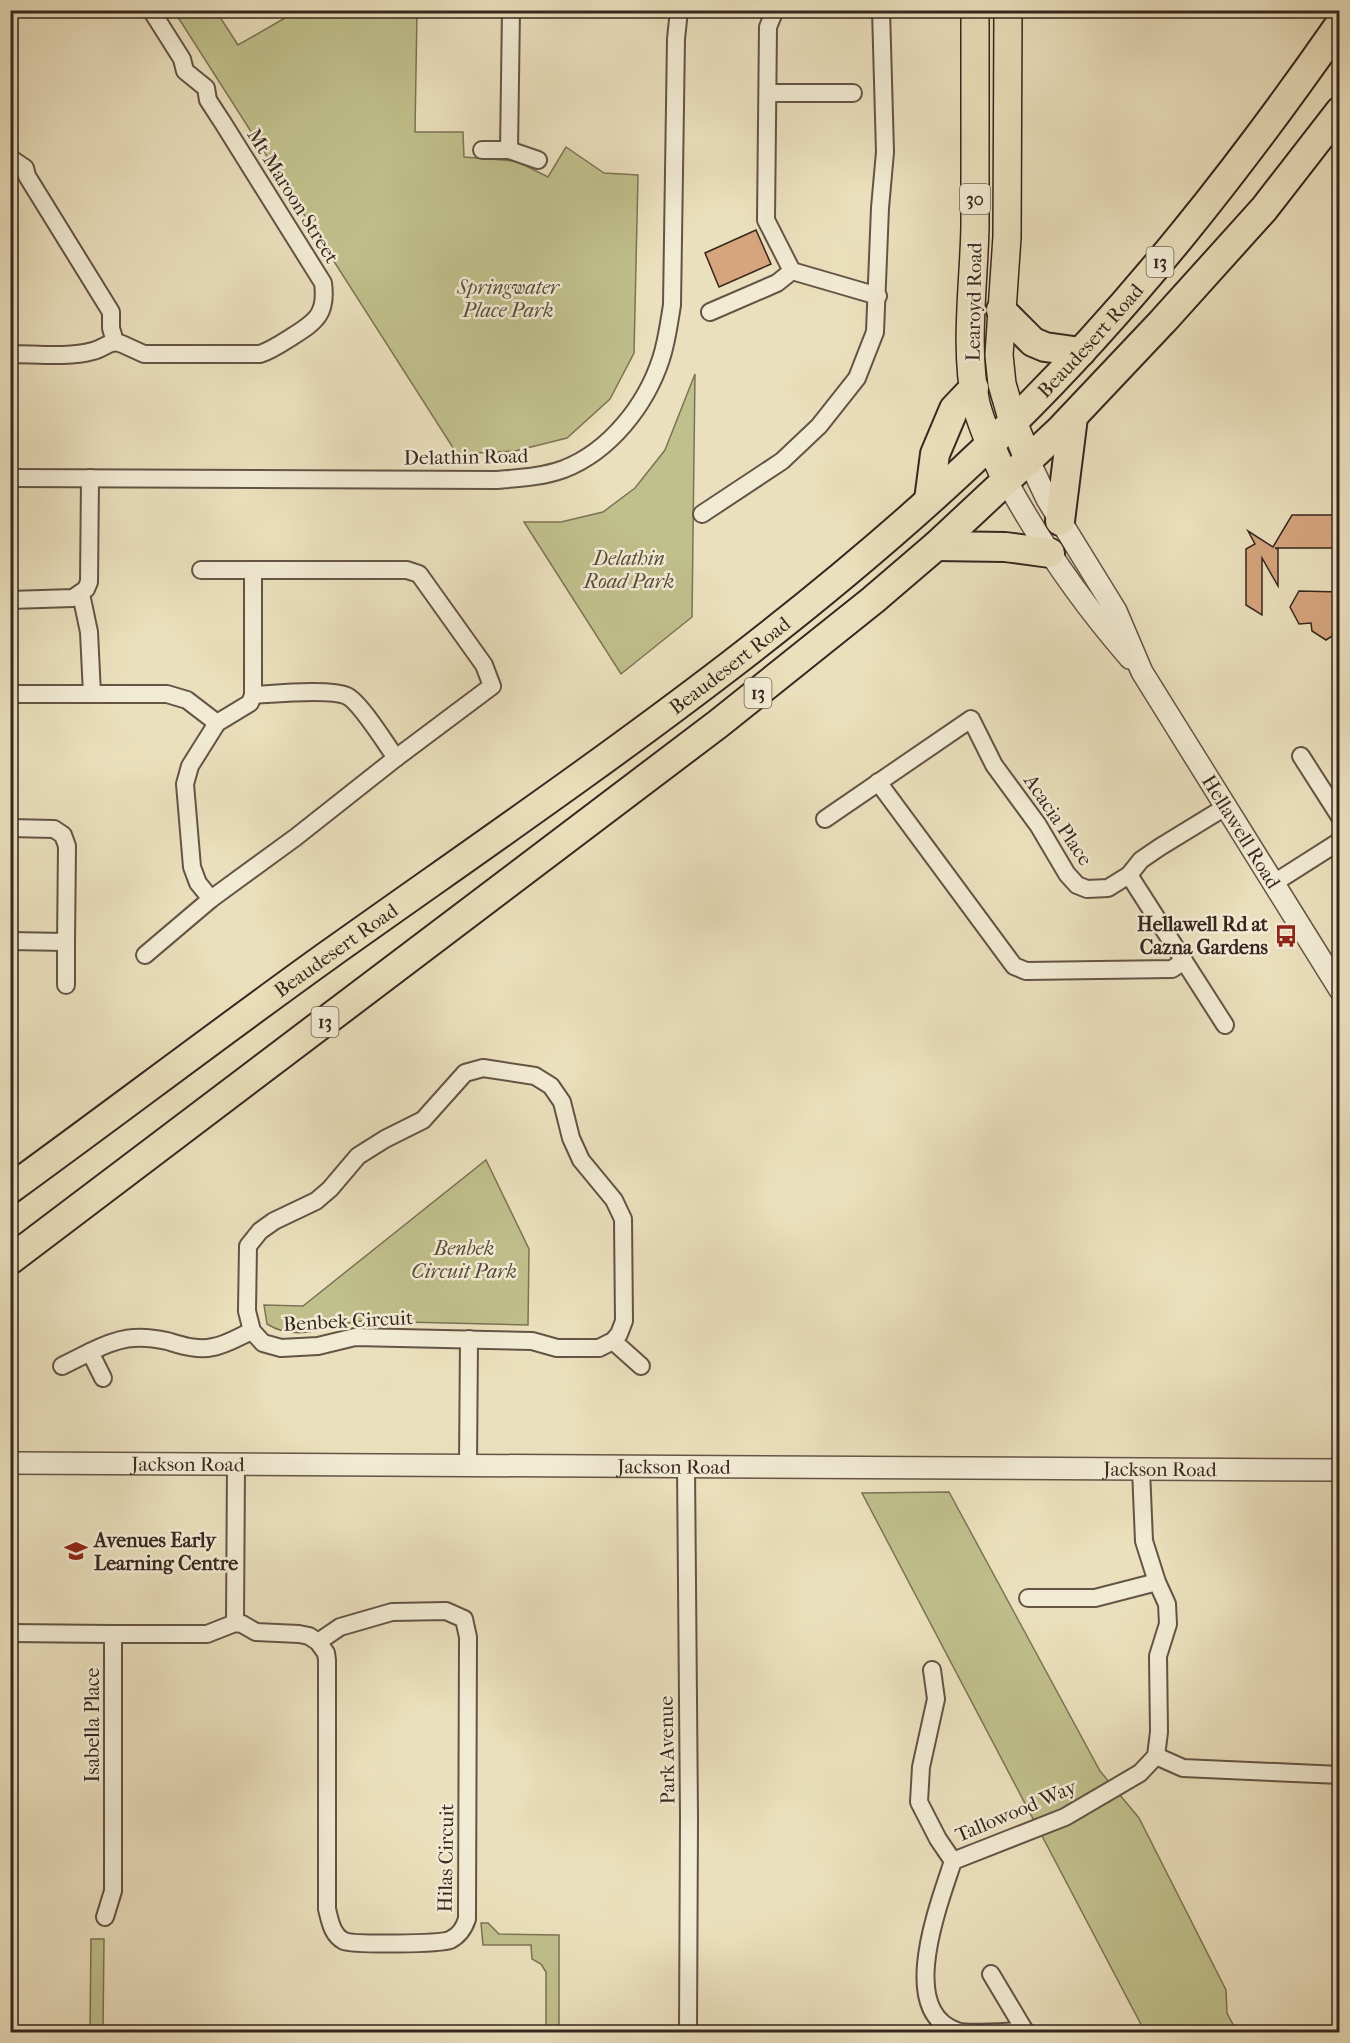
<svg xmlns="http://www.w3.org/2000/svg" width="1350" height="2043" viewBox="0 0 1350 2043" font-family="'IM FELL French Canon',serif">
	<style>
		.green { fill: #c0c08c; stroke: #7c7356; stroke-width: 1.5 }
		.building { fill: #d6a57e; stroke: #37261f; stroke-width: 1.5 }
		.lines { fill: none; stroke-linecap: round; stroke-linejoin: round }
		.minor-casing { stroke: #645446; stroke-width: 20 }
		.tertiary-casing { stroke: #645446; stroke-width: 24 }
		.primary-casing { stroke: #37261f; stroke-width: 30 }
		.trunk-casing { stroke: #37261f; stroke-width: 32 }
		.minor { stroke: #f2ebd4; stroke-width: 16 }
		.tertiary { stroke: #f2ebd4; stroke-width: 21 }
		.primary { stroke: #ebe0bd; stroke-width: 27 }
		.trunk { stroke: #ebe0bd; stroke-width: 28 }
		.labels { text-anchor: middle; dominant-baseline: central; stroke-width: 5; stroke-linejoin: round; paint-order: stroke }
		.shield { fill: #f2ebd4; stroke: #6f6155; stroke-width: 1.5 }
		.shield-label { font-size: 18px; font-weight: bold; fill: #37261f }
		.street-label { font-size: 20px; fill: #37261f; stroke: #f2ebd4 }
		.park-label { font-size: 20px; font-style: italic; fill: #594c3a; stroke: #f2ebd4 }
		.poi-label { font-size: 20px; font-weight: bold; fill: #37261f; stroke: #f2ebd4; text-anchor: end }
	</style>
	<rect width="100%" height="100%" fill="#ebe0bd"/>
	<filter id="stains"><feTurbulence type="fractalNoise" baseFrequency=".00333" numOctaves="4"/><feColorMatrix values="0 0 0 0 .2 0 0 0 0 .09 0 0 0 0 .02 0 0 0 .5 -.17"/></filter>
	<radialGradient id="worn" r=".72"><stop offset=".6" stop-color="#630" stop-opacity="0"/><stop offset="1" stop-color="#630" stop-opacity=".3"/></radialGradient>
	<g class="green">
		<polygon points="174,11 216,11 238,45 297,11 417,11 415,132 463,132 464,157 516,161 548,177 566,147 604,173 638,175 634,353 610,399 567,438 515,451 457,454"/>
		<polygon points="695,374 692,617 621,674 524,522 561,522 603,512 635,488 665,450"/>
		<path d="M486,1160L529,1249L528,1325L361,1321C329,1324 299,1344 267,1324L264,1305L303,1306Z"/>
		<polygon points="949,1492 1100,1771 1139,1818 1226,1990 1227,2013 1237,2032 1145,2032 862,1493"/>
		<polygon points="481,1923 488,1923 499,1934 559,1935 559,2032 546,2032 546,1972 541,1964 532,1959 531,1945 483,1945"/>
		<polygon points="91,1939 104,1939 103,2032 90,2032"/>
	</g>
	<g class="building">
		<polygon points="756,230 771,264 719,287 705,253"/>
		<polygon points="1292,515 1340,515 1340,548 1275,548 1278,549 1278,586 1262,558 1262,615 1246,605 1246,549 1255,544 1248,531 1273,547"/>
		<polygon points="1299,591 1340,592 1340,631 1326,640 1312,631 1311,623 1299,624 1290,607"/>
	</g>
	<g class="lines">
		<g class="minor-casing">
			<g id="minor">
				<polyline points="775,10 768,27 766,220 792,271 878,296"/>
				<polyline points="768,93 853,93"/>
				<polyline points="482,150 509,150 538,160"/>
				<polyline points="509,150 511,10"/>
				<path d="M10,158L25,168L27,176L111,312V328L115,342C106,344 101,349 93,351C67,358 37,354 10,354"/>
				<polyline points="710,312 777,283 792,271"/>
				<path d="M115,342L122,344L144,354H260C272,350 282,343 293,336C317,321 327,313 323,283L223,123L208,100L206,88L185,71L182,59L151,10"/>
				<path d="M10,478L497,480C520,478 542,477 564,469C610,451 646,405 661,359C667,341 669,323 672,305L676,39L679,10"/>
				<polyline points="702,514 782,461 819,426 857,378 875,332 880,208 885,152 881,10"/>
				<path d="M201,570H407L419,574L484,665L492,686L396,758C386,744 360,702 347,696C330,688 273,694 253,695"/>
				<polyline points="81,594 89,632 92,694 167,694 187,700 217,723"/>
				<polyline points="10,600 73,598 86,589 89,582 90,478"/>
				<polyline points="10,694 92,694"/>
				<polyline points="1301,756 1340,817"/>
				<polyline points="878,782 1014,966 1026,971 1172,969 1184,961"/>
				<polyline points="825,819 971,719 994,765 1038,825 1067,874 1077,885 1087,889 1108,888 1129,875 1141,860 1160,847 1227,806"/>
				<polyline points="10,828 54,829 63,835 67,846 66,942 10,941"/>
				<polyline points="1129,875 1225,1025"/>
				<polyline points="1274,883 1340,841"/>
				<polyline points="211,899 198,883 192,867 185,784 190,766 217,723 250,703 253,695 253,570"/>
				<polyline points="66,942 66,985"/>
				<polyline points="145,955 211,899 296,837 396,758"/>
				<polygon points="483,1068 535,1076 551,1086 562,1102 571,1138 581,1160 614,1200 623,1219 624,1321 619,1334 613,1341 599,1348 557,1348 532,1341 355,1337 318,1346 281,1348 263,1343 252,1331 247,1311 248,1246 260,1231 274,1221 316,1201 330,1189 358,1156 385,1139 423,1120 465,1073"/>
				<polyline points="613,1341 641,1366"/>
				<path d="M90,1352C118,1338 136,1334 167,1341C181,1345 198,1351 213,1347C226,1345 240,1336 252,1331"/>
				<polyline points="62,1366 90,1352 103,1378"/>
				<polyline points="468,1465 469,1339"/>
				<polyline points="686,1467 689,1817 688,2032"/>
				<polyline points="1028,1598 1095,1598 1157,1582"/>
				<polyline points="235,1623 236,1464"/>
				<polyline points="10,1633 113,1634 113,1891 105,1917"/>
				<path d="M113,1634H207L235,1623L242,1624L256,1632L299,1634L309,1636L318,1642L340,1627L392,1612L446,1611L464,1619L468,1637L467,1919C464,1928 460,1935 450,1940C440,1944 354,1945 344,1941C332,1935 330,1921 327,1909V1660L326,1653L318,1642"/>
				<polyline points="932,1670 936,1699 921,1767 919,1802 938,1839 953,1861"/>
				<polyline points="1156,1756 1183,1768 1340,1775"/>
				<polyline points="991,1974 1025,2031"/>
				<path d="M1027,2032L1025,2031C1011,2031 967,2035 957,2031C896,2011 940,1902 953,1861L1065,1817L1140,1773L1156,1756L1159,1732L1158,1656L1168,1624L1167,1604L1157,1582L1144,1541L1141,1469"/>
			</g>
		</g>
		<g class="tertiary-casing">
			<g id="tertiary">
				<path id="s1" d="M1029,461L1047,499L1116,611L1142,672L1340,990"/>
				<path d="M1006,480C1041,544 1082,603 1130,658"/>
				<path id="s2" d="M10,1463L1340,1470"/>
			</g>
		</g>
		<g class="primary-casing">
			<g id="primary">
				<path d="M975,10C975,82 975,154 975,226C974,283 964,348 976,404C983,431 995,455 1006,480"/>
				<polyline points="1008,10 1007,237 999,355 1002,384 1013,422 1029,461"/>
			</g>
		</g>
		<g class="trunk-casing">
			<g id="trunk">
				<polyline points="1001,310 1033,342 1045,347 1081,352"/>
				<polyline points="929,500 935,454 954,409 974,388"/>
				<polyline points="1060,521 1073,417"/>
				<polyline points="936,546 1005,547 1050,553"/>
				<path id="s3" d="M10,1189C116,1112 221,1032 327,956C563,788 804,628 1011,424C1134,303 1241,166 1340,24"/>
				<polyline points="10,1260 718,724 873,600 936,546 1059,431 1163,321 1264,209 1340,111"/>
			</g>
		</g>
		<use href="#minor" class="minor"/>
		<use href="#tertiary" class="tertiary"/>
		<use href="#primary" class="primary"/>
		<use href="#trunk" class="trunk"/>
	</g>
	<defs>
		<g id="bus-bare" transform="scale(1.8)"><path d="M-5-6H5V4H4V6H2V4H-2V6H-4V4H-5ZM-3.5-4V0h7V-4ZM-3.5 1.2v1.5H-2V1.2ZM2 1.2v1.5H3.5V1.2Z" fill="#8f2418" stroke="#f2ebd4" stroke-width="2.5" paint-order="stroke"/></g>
		<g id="school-bare" transform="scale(1.8)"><path d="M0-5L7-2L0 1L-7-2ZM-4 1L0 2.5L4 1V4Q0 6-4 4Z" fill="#8f2418" stroke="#f2ebd4" stroke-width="2.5" paint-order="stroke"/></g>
	</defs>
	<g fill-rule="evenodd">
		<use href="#bus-bare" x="1286" y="936"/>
		<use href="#school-bare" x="76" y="1551"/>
	</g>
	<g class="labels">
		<g class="shield">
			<rect x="960" y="184" width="30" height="30" rx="4.5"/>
			<rect x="1146.5" y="247" width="27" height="30" rx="4.5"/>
			<rect x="744.5" y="678" width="27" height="30" rx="4.5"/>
			<rect x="311.5" y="1007" width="27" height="30" rx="4.5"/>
		</g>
		<g class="shield-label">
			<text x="975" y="199">30</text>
			<text x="1160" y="262">13</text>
			<text x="758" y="693">13</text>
			<text x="325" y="1022">13</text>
		</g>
		<g class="street-label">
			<text transform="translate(293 196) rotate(58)">Mt Maroon Street</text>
			<text transform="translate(974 302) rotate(-89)">Learoyd Road</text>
			<text stroke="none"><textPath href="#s3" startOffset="1376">Beaudesert Road</textPath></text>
			<text transform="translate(466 457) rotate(-1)">Delathin Road</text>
			<text stroke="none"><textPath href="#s3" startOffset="890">Beaudesert Road</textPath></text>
			<text transform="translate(1058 820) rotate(56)">Acacia Place</text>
			<text stroke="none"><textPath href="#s1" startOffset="428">Hellawell Road</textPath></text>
			<text stroke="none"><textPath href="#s3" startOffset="404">Beaudesert Road</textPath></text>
			<text transform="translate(348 1321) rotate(-3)">Benbek Circuit</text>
			<text stroke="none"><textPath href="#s2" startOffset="178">Jackson Road</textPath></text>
			<text stroke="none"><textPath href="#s2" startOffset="664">Jackson Road</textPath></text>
			<text stroke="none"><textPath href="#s2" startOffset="1150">Jackson Road</textPath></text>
			<text transform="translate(92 1725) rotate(-90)">Isabella Place</text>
			<text transform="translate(667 1750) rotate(-91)">Park Avenue</text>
			<text transform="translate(1016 1811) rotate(-23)">Tallowood Way</text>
			<text transform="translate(446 1858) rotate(-89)">Hilas Circuit</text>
		</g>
		<g class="park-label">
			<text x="508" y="287">Springwater<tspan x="508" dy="23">Place Park</tspan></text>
			<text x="629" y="558">Delathin<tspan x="629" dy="23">Road Park</tspan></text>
			<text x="464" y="1248">Benbek<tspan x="464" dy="23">Circuit Park</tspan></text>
		</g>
		<g class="poi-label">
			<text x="1268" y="924">Hellawell Rd at<tspan x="1268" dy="23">Cazna Gardens</tspan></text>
			<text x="94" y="1540" text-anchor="start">Avenues Early<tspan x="94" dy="23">Learning Centre</tspan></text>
		</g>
	</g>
	<rect width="1350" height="2043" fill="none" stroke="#ebe0bd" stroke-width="36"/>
	<rect x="12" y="12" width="1326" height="2019" fill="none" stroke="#37261f" stroke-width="3"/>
	<rect x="18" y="18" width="1314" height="2007" fill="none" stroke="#37261f" stroke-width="1.5"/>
	<rect width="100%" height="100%" filter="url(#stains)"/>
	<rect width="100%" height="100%" fill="url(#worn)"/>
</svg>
